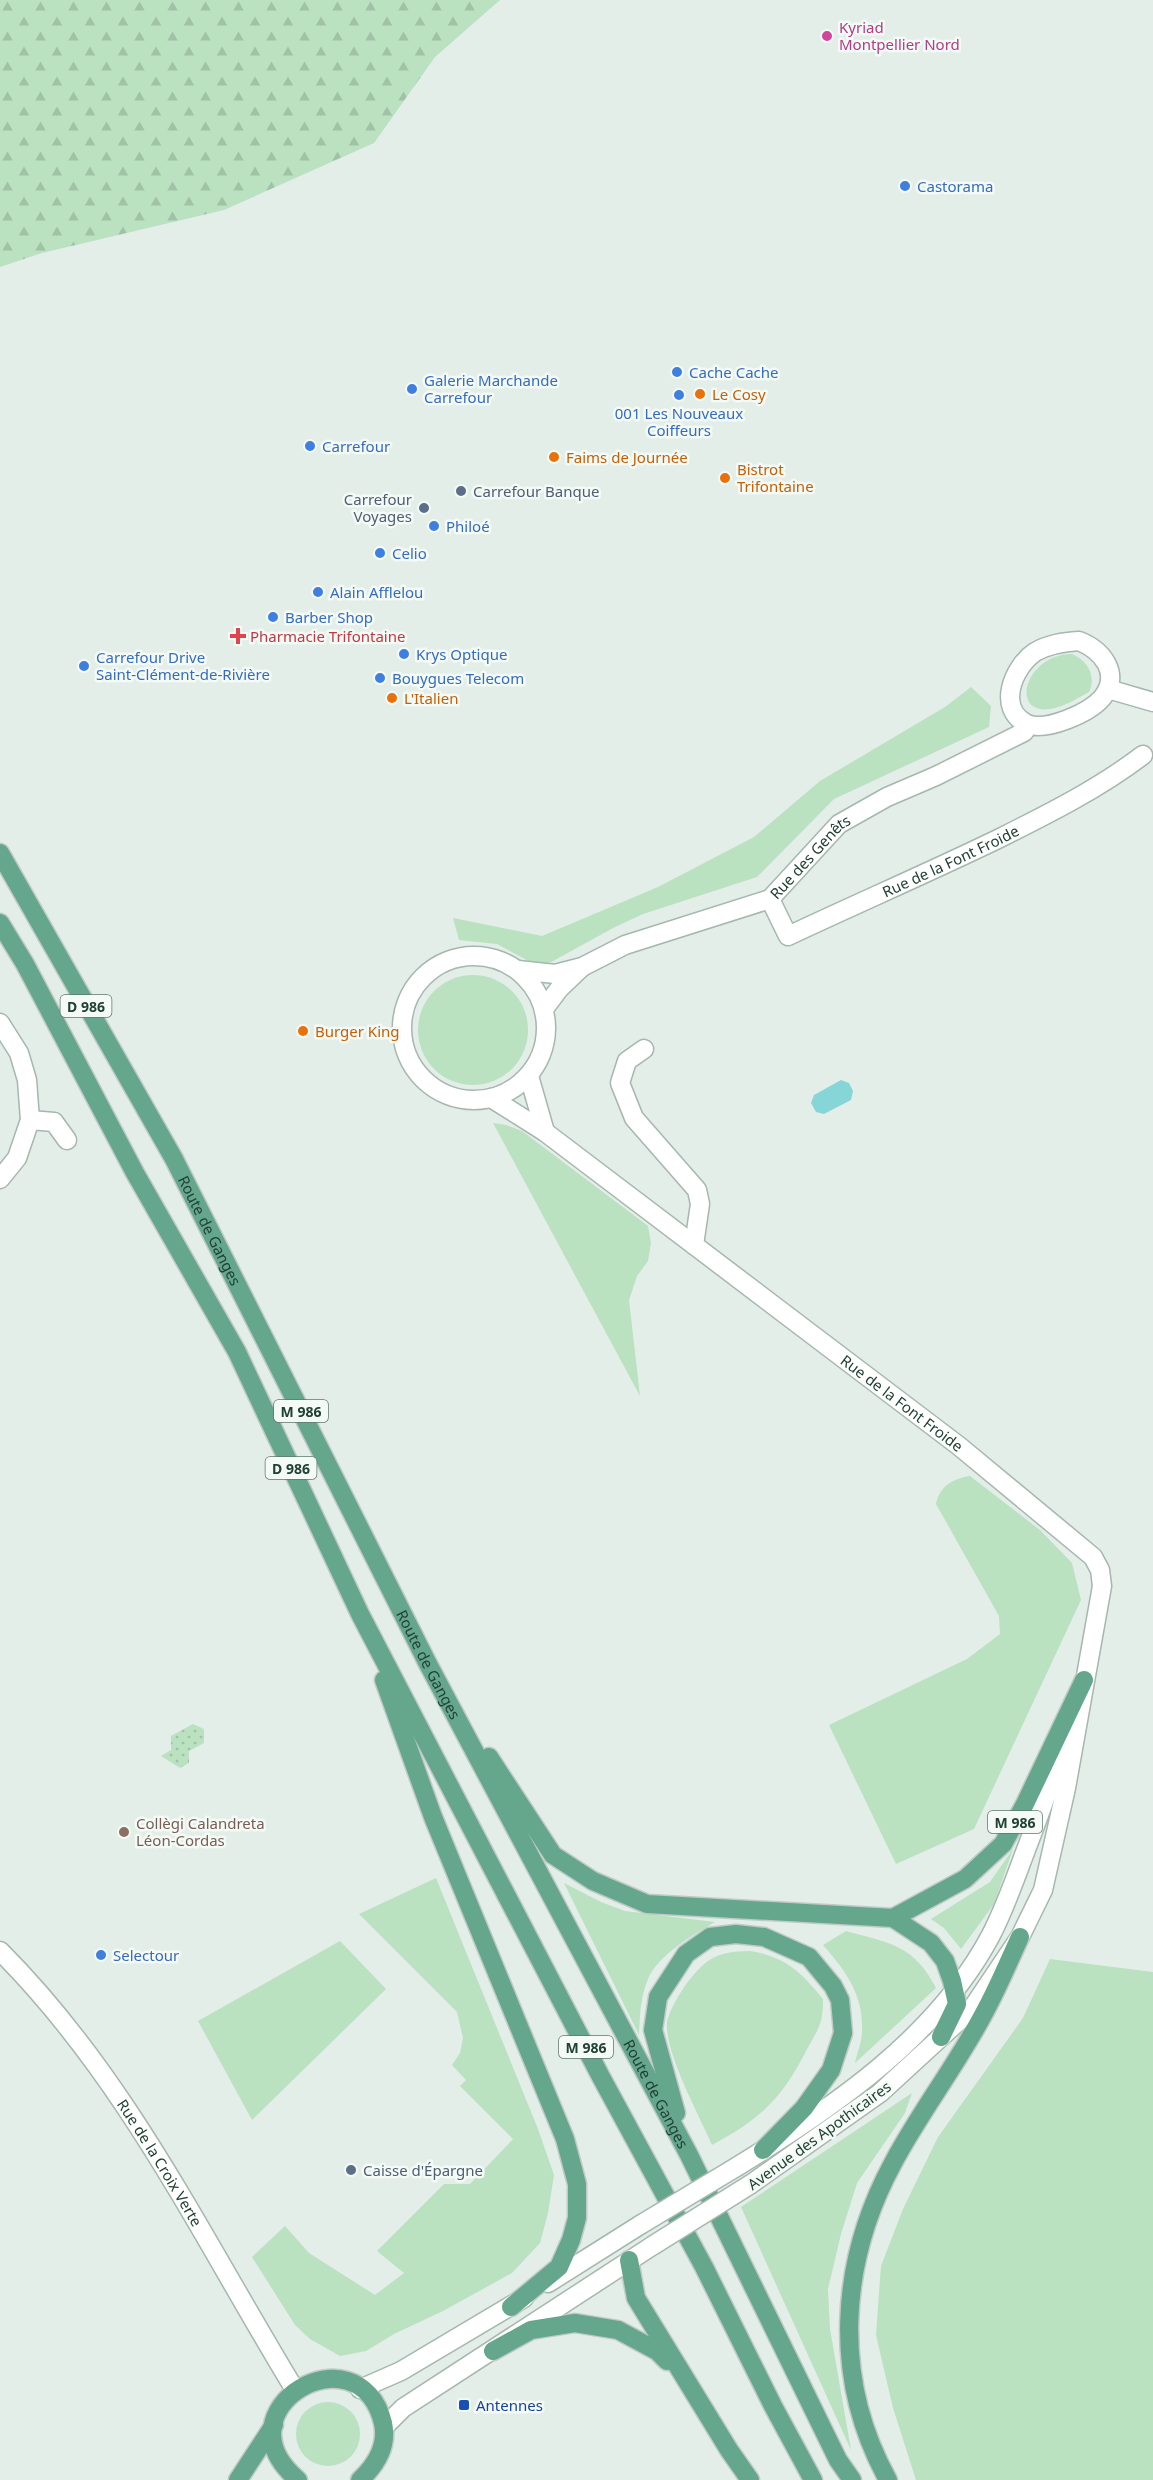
<svg xmlns="http://www.w3.org/2000/svg" width="1153" height="2480" viewBox="0 0 1153 2480" font-family="'Noto Sans',sans-serif">
	<style>
		.grass { fill: #bae1c0 }
		.forest { fill: url(#forest-firs) }
		.garden { fill: url(#garden-dots) }
		.water { fill: #86d5d7 }
		.lines { fill: none; stroke-linecap: round; stroke-linejoin: round }
		.minor-casing { stroke: #a5b7ae; stroke-width: 21 }
		.major-casing { stroke: #c1cac6; stroke-width: 21 }
		.minor { stroke: #fff; stroke-width: 18 }
		.major { stroke: #64a78d; stroke-width: 18 }
		.minor-bridge-casing { stroke: #a5b7ae; stroke-width: 21; stroke-linecap: butt }
		.minor-bridge { stroke: #fff; stroke-width: 18 }
		.hotel-dot { fill: #d1479c; stroke: #f4faf6; stroke-width: 2 }
		.shop-dot { fill: #3f7fe0; stroke: #f4faf6; stroke-width: 2 }
		.food-dot { fill: #e8710a; stroke: #f4faf6; stroke-width: 2 }
		.service-dot { fill: #5c6f8a; stroke: #f4faf6; stroke-width: 2 }
		.health-dot { fill: #e0444e; stroke: #f4faf6; stroke-width: 2 }
		.education-dot { fill: #8d6e63; stroke: #f4faf6; stroke-width: 2 }
		.transit-dot { fill: #1a4fb4; stroke: #f4faf6; stroke-width: 2 }
		.labels { text-anchor: middle; dominant-baseline: central; stroke-width: 5; stroke-linejoin: round; paint-order: stroke }
		.shield { fill: #f4faf6; stroke: #60786e; stroke-width: 1.5 }
		.shield-label { font-size: 14px; font-weight: bold; fill: #214134 }
		.hotel-label { font-size: 15px; fill: #b23c85; stroke: #f4faf6; text-anchor: start }
		.shop-label { font-size: 15px; fill: #366cbe; stroke: #f4faf6; text-anchor: start }
		.food-label { font-size: 15px; fill: #c56008; stroke: #f4faf6; text-anchor: start }
		.service-label { font-size: 15px; fill: #4e5e75; stroke: #f4faf6; text-anchor: start }
		.health-label { font-size: 15px; fill: #be3a42; stroke: #f4faf6; text-anchor: start }
		.street-label { font-size: 15px; fill: #214134; stroke: #f4faf6 }
		.education-label { font-size: 15px; fill: #785e54; stroke: #f4faf6; text-anchor: start }
		.transit-label { font-size: 15px; fill: #164399; stroke: #f4faf6; text-anchor: start }
	</style>
	<defs>
		<pattern id="forest-firs" width="22" height="20" patternUnits="userSpaceOnUse" patternTransform="scale(1.5)"><rect width="22" height="20" fill="#bae1c0"/><path d="M5 1l3.5 6h-7zM16 11l3.5 6h-7z" fill="#a0c2a6"/></pattern>
		<pattern id="garden-dots" width="8" height="8" patternUnits="userSpaceOnUse" patternTransform="scale(1.5)"><rect width="8" height="8" fill="#bae1c0"/><path d="M2 2h.1M6 6h.1" fill="none" stroke="#a0c2a6" stroke-width="1.8" stroke-linecap="round"/></pattern>
	</defs>
	<rect width="100%" height="100%" fill="#e3eee8"/>
	<g class="grass">
		<path d="M1072,654C1087,660 1097,676 1089,692C1076,699 1064,707 1050,709C1009,715 1025,654 1072,654Z"/>
		<polygon points="971,687 991,706 989,727 834,799 757,877 643,914 613,928 544,966 534,964 497,944 459,940 453,918 542,936 658,887 754,837 820,781 945,707"/>
		<circle cx="473" cy="1030" r="55"/>
		<polygon points="493,1123 506,1125 522,1131 648,1226 651,1243 648,1261 637,1276 629,1300 640,1396"/>
		<path d="M970,1476L1040,1530L1072,1563L1081,1600L974,1829L896,1864L829,1725L967,1659L1000,1634L999,1616L936,1504C940,1486 952,1479 970,1476Z"/>
		<polygon points="1013,1849 994,1904 961,1949 944,1928 931,1919 990,1882"/>
		<polygon points="436,1878 538,2129 554,2175 548,2213 540,2243 512,2273 443,2311 394,2334 366,2351 340,2356 310,2339 295,2325 252,2257 285,2226 309,2253 375,2295 404,2273 377,2251 444,2184 470,2184 513,2139 460,2086 466,2080 452,2065 460,2053 463,2038 457,2012 359,1914"/>
		<path d="M564,1883L601,1902L625,1911L715,1922C694,1934 657,1956 648,1979C640,1998 640,2016 639,2035Z"/>
		<path d="M846,1931C890,1943 914,1945 936,1988L855,2063C857,2053 862,2042 862,2031C864,1995 845,1970 823,1945Z"/>
		<polygon points="340,1941 386,1989 252,2120 198,2021"/>
		<path d="M749,1951C785,1956 801,1972 823,1999C823,2025 818,2029 806,2051C781,2100 760,2119 712,2145C700,2117 665,2053 667,2024C667,2014 681,1991 687,1983C707,1957 717,1952 749,1951Z"/>
		<polygon points="1050,1959 1153,1972 1153,2480 916,2480 893,2408 876,2335 881,2266 903,2209 938,2137 1023,2018"/>
		<polygon points="912,2093 905,2113 857,2183 841,2234 828,2289 830,2329 851,2450 741,2207"/>
		<circle cx="328" cy="2434" r="32"/>
	</g>
	<polygon class="forest" points="0,0 500,0 435,57 374,143 224,210 42,253 0,267"/>
	<polygon class="garden" points="193,1724 204,1729 204,1743 189,1751 189,1763 180,1768 161,1756 171,1750 171,1736"/>
	<polygon class="water" points="841,1080 849,1083 853,1091 851,1100 824,1114 816,1112 811,1103 814,1095"/>
	<g class="lines">
		<g class="minor-casing">
			<g id="minor">
				<path d="M1079,641C1102,650 1122,674 1102,698C1089,713 1046,732 1027,724C996,709 1013,667 1035,652C1049,644 1063,642 1079,641Z"/>
				<polyline points="1108,689 1153,702"/>
				<path id="s1" d="M770,899L788,936C858,903 930,872 1000,838C1050,813 1098,789 1143,755"/>
				<circle cx="474" cy="1028" r="72"/>
				<path id="s2" d="M518,970L555,974L582,967L625,945L770,899L839,824L887,797L936,776L1024,732L1029,725"/>
				<polyline points="544,1009 559,989 581,968"/>
				<polyline points="0,1023 19,1053 27,1080 30,1120 17,1158 0,1179"/>
				<polyline points="644,1049 627,1061 620,1083 634,1118 697,1190 700,1204 694,1245"/>
				<polyline points="529,1076 545,1132"/>
				<path id="s3" d="M491,1098L545,1132L959,1446L1093,1557L1100,1570L1102,1586L1066,1788L1043,1890L1020,1937L971,2010L941,2037L880,2093L751,2184"/>
				<polyline points="30,1120 54,1122 67,1140"/>
				<path id="s4" d="M0,1951C126,2077 203,2239 295,2390"/>
				<path d="M738,2166C834,2107 937,2037 991,1935C1004,1910 1014,1882 1024,1855C1039,1816 1053,1778 1065,1739"/>
				<polyline points="548,2283 640,2225"/>
				<polyline points="360,2389 401,2371 524,2298"/>
				<polyline points="384,2427 403,2408 652,2246"/>
			</g>
		</g>
		<g class="major-casing">
			<g id="major">
				<path id="s5" d="M0,853L174,1159L428,1664L689,2155L838,2460L852,2480"/>
				<polyline points="0,923 25,964 135,1173 237,1352 360,1614 601,2077 704,2267 773,2406 813,2480"/>
				<polyline points="384,1680 433,1817 565,2139 577,2184 577,2218 571,2240 559,2267 511,2307"/>
				<polyline points="489,1757 553,1855 593,1881 647,1904 893,1918 931,1943 945,1961 952,1981 957,2004 941,2037"/>
				<polyline points="893,1918 965,1879 1003,1844 1025,1804 1084,1680"/>
				<polyline points="676,2113 653,2030 658,1997 686,1954 710,1937 736,1934 764,1937 809,1957 833,1986 840,2000 843,2033 831,2070 804,2108 763,2150"/>
				<polyline points="629,2260 636,2298 729,2450 750,2480"/>
				<polyline points="493,2351 531,2330 575,2323 618,2330 657,2351 667,2361"/>
				<polyline points="238,2480 274,2425"/>
				<path d="M298,2480C214,2409 359,2326 383,2423C388,2446 376,2465 360,2480"/>
				<path d="M888,2480C832,2379 839,2263 893,2163C920,2112 956,2066 983,2015C997,1990 1008,1963 1020,1937"/>
			</g>
		</g>
		<use href="#minor" class="minor"/>
		<use href="#major" class="major"/>
		<g class="minor-bridge-casing">
			<g id="minor-bridge">
				<polyline points="640,2225 738,2166"/>
				<polyline points="652,2246 751,2184"/>
			</g>
		</g>
		<use href="#minor-bridge" class="minor-bridge"/>
	</g>
	<circle class="hotel-dot" cx="827" cy="36" r="6"/>
	<g class="shop-dot">
		<circle cx="905" cy="186" r="6"/>
		<circle cx="677" cy="372" r="6"/>
		<circle cx="412" cy="389" r="6"/>
		<circle cx="679" cy="395" r="6"/>
		<circle cx="310" cy="446" r="6"/>
		<circle cx="434" cy="526" r="6"/>
		<circle cx="380" cy="553" r="6"/>
		<circle cx="318" cy="592" r="6"/>
		<circle cx="273" cy="617" r="6"/>
		<circle cx="404" cy="654" r="6"/>
		<circle cx="84" cy="666" r="6"/>
		<circle cx="380" cy="678" r="6"/>
		<circle cx="101" cy="1955" r="6"/>
	</g>
	<g class="food-dot">
		<circle cx="700" cy="394" r="6"/>
		<circle cx="554" cy="457" r="6"/>
		<circle cx="725" cy="478" r="6"/>
		<circle cx="392" cy="698" r="6"/>
		<circle cx="303" cy="1031" r="6"/>
	</g>
	<g class="service-dot">
		<circle cx="461" cy="491" r="6"/>
		<circle cx="424" cy="508" r="6"/>
		<circle cx="351" cy="2170" r="6"/>
	</g>
	<path class="health-dot" d="M235 627h6v6h6v6h-6v6h-6v-6h-6v-6h6z"/>
	<circle class="education-dot" cx="124" cy="1832" r="6"/>
	<rect class="transit-dot" x="458" y="2399" width="12" height="12" rx="3"/>
	<g class="labels">
		<g class="shield">
			<rect x="60.5" y="995" width="51" height="22" rx="4.5"/>
			<rect x="274" y="1400" width="54" height="22" rx="4.5"/>
			<rect x="265.5" y="1457" width="51" height="22" rx="4.5"/>
			<rect x="988" y="1811" width="54" height="22" rx="4.5"/>
			<rect x="559" y="2036" width="54" height="22" rx="4.5"/>
		</g>
		<g class="shield-label">
			<text x="86" y="1006">D 986</text>
			<text x="301" y="1411">M 986</text>
			<text x="291" y="1468">D 986</text>
			<text x="1015" y="1822">M 986</text>
			<text x="586" y="2047">M 986</text>
		</g>
		<g class="hotel-label">
			<text x="839" y="27">Kyriad<tspan x="839" dy="17">Montpellier Nord</tspan></text>
		</g>
		<g class="shop-label">
			<text x="917" y="186">Castorama</text>
			<text x="689" y="372">Cache Cache</text>
			<text x="424" y="380">Galerie Marchande<tspan x="424" dy="17">Carrefour</tspan></text>
			<text x="679" y="413" text-anchor="middle">001 Les Nouveaux<tspan x="679" dy="17">Coiffeurs</tspan></text>
			<text x="322" y="446">Carrefour</text>
			<text x="446" y="526">Philoé</text>
			<text x="392" y="553">Celio</text>
			<text x="330" y="592">Alain Afflelou</text>
			<text x="285" y="617">Barber Shop</text>
			<text x="416" y="654">Krys Optique</text>
			<text x="96" y="657">Carrefour Drive<tspan x="96" dy="17">Saint-Clément-de-Rivière</tspan></text>
			<text x="392" y="678">Bouygues Telecom</text>
			<text x="113" y="1955">Selectour</text>
		</g>
		<g class="food-label">
			<text x="712" y="394">Le Cosy</text>
			<text x="566" y="457">Faims de Journée</text>
			<text x="737" y="469">Bistrot<tspan x="737" dy="17">Trifontaine</tspan></text>
			<text x="404" y="698">L'Italien</text>
			<text x="315" y="1031">Burger King</text>
		</g>
		<g class="service-label">
			<text x="473" y="491">Carrefour Banque</text>
			<text x="412" y="499" text-anchor="end">Carrefour<tspan x="412" dy="17">Voyages</tspan></text>
			<text x="363" y="2170">Caisse d'Épargne</text>
		</g>
		<g class="health-label">
			<text x="250" y="636">Pharmacie Trifontaine</text>
		</g>
		<g class="street-label">
			<text stroke="none"><textPath href="#s2" startOffset="324">Rue des Genêts</textPath></text>
			<text stroke="none"><textPath href="#s1" startOffset="220">Rue de la Font Froide</textPath></text>
			<text stroke="none"><textPath href="#s5" startOffset="432">Route de Ganges</textPath></text>
			<text stroke="none"><textPath href="#s3" startOffset="512">Rue de la Font Froide</textPath></text>
			<text stroke="none"><textPath href="#s5" startOffset="918">Route de Ganges</textPath></text>
			<text stroke="none"><textPath href="#s5" startOffset="1404">Route de Ganges</textPath></text>
			<text transform="translate(819 2135) rotate(-36)">Avenue des Apothicaires</text>
			<text stroke="none"><textPath href="#s4" startOffset="266">Rue de la Croix Verte</textPath></text>
		</g>
		<g class="education-label">
			<text x="136" y="1823">Collègi Calandreta<tspan x="136" dy="17">Léon-Cordas</tspan></text>
		</g>
		<g class="transit-label">
			<text x="476" y="2405">Antennes</text>
		</g>
	</g>
</svg>
